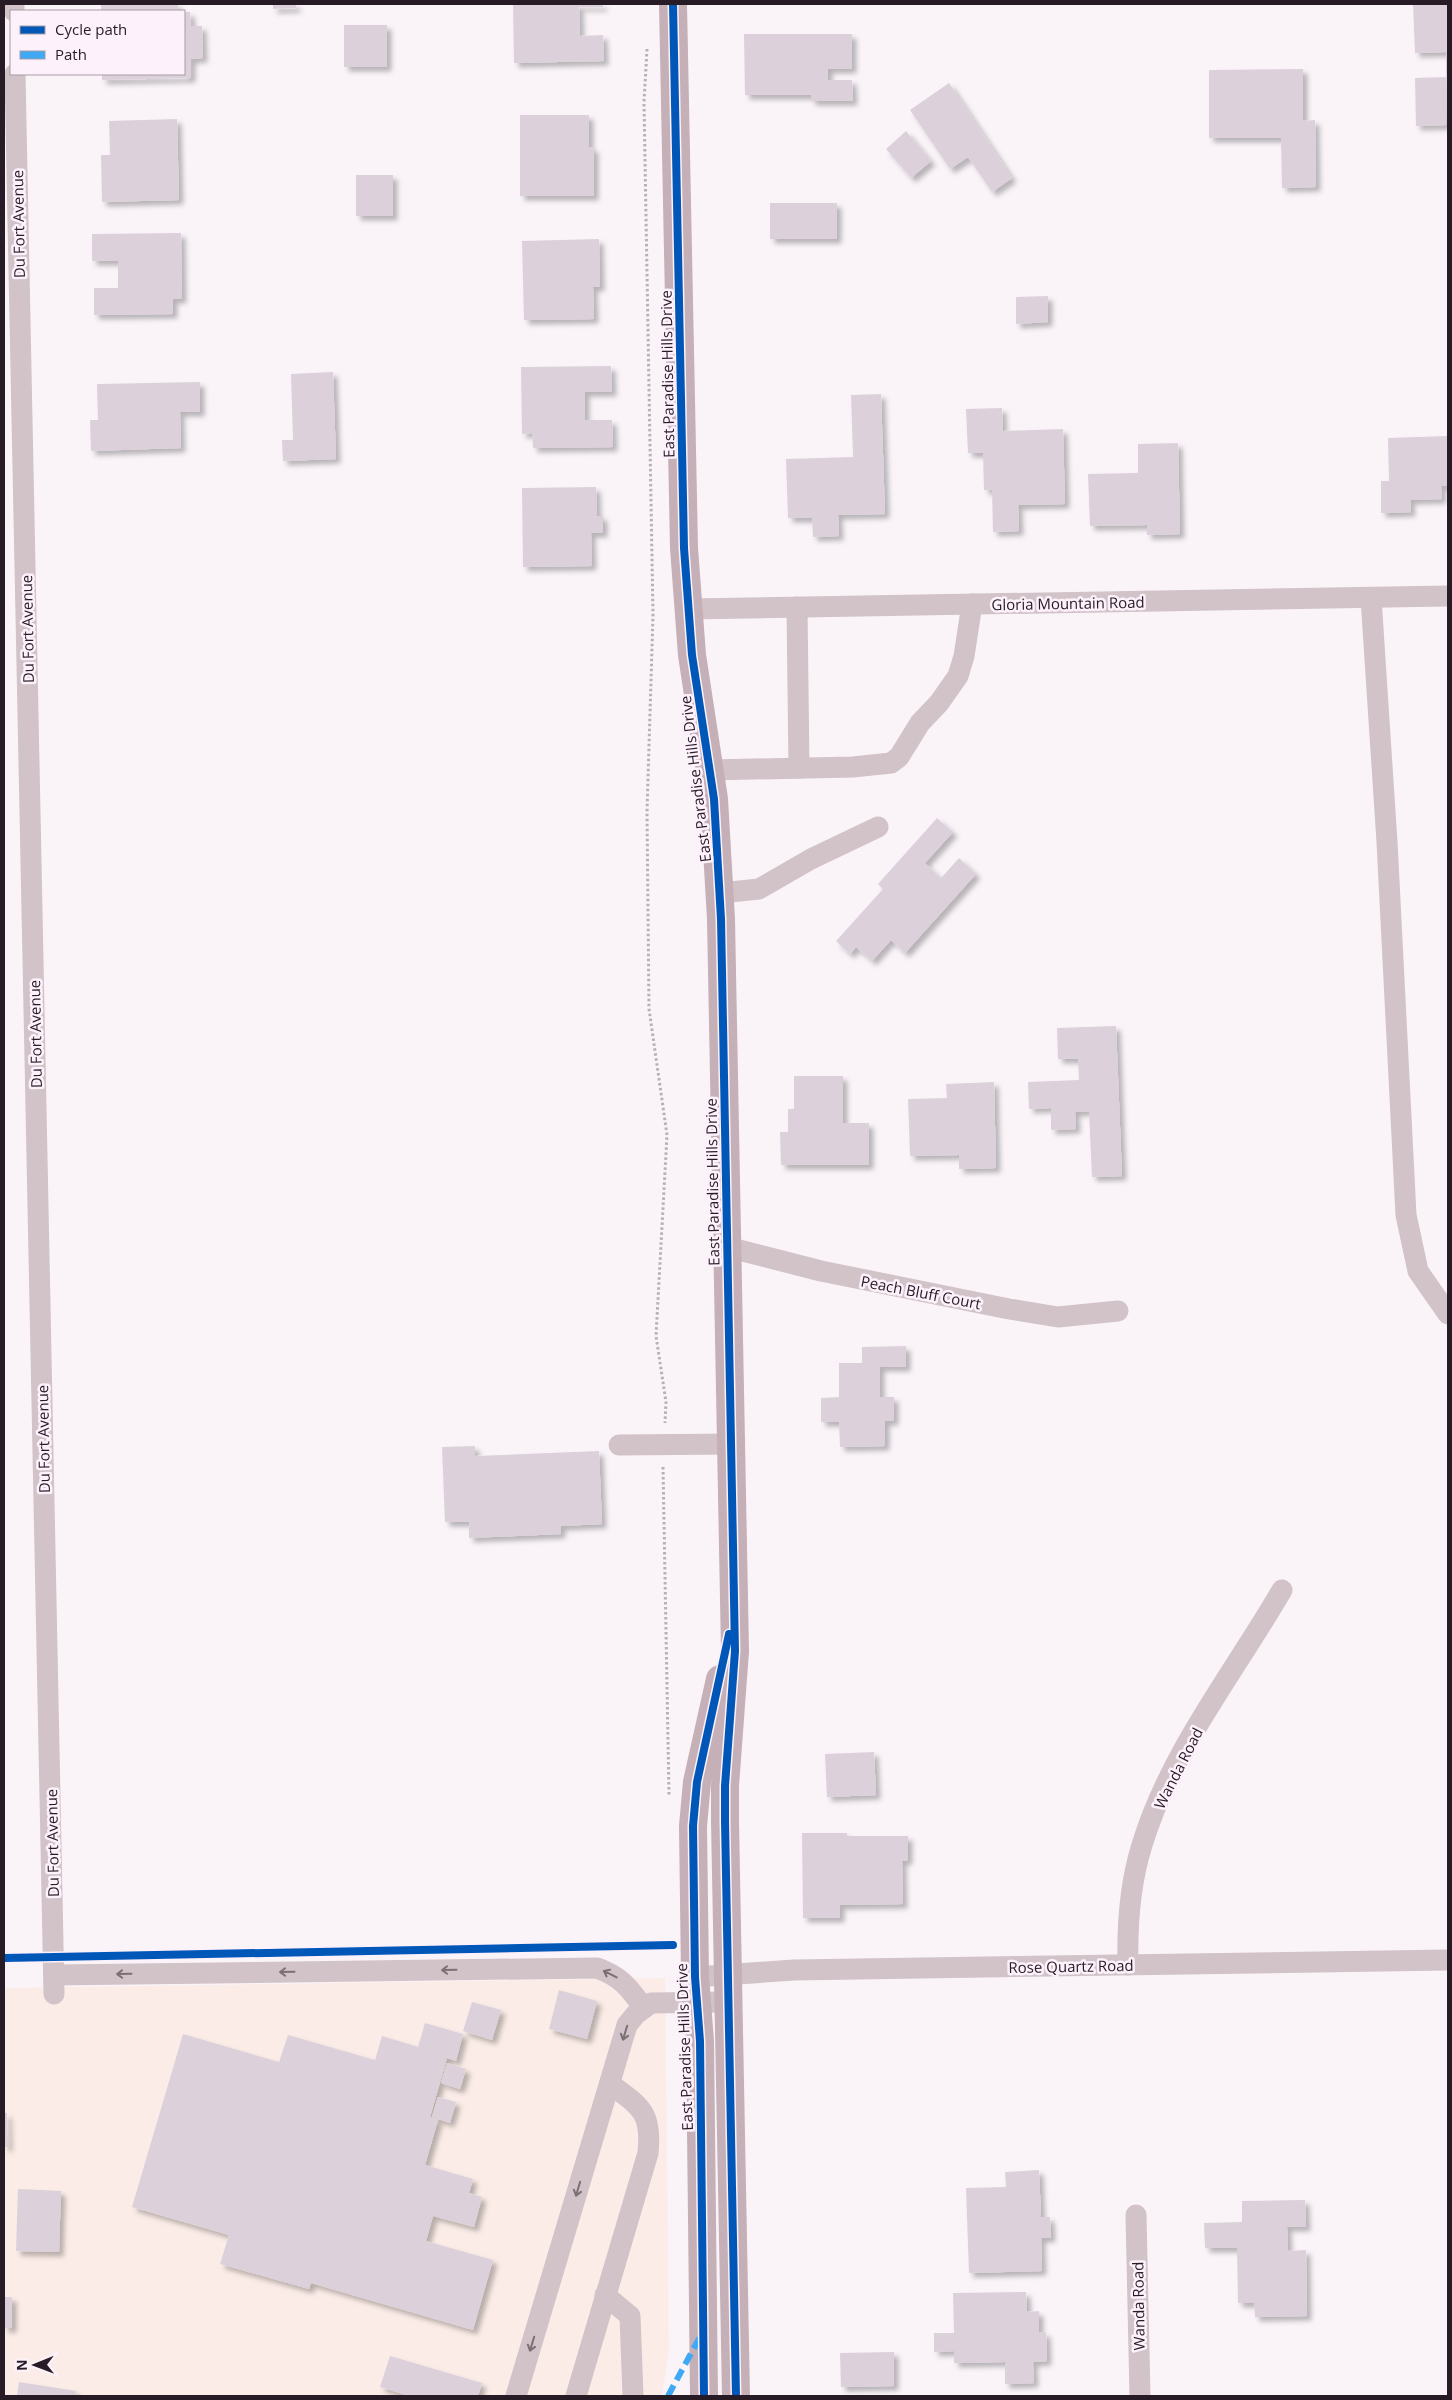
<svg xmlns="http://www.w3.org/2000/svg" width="1452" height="2400" viewBox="0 0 1452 2400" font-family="'Open Sans',sans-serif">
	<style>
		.education { fill: #fbece7 }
		.building { fill: #dcd1db; filter: url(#shadow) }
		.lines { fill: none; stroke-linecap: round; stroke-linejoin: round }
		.path { stroke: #baafb3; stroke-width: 3; stroke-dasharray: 2.5 2.5; stroke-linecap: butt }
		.minor { stroke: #d1c3c7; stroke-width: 21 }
		.major { stroke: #c4b0b6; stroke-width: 28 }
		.quiet { stroke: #3fa9f5; stroke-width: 6; stroke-dasharray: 12 6; stroke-linecap: butt }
		.cycleway-casing { stroke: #fdf1fb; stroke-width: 11 }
		.cycleway { stroke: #0057b8; stroke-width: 8 }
		.oneway { stroke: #7c7076 }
		.labels { text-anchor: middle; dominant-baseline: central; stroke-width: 5; stroke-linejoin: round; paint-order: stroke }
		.street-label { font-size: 15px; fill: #271c26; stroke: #fdf1fb }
	</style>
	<defs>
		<filter id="shadow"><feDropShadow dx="4.5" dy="4.5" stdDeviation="2.5" flood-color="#0004"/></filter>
	</defs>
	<rect width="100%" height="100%" fill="#faf4f9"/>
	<polygon class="education" points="665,1978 669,2350 662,2396 4,2396 4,1988"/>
	<g class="building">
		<rect x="101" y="4" width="77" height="7"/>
		<polygon points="273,4 296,4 296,8 273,9"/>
		<polygon points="513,4 603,4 603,7 579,7 580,36 603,35 604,61 514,63"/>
		<polygon points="1413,4 1448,4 1446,125 1416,126 1415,78 1446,77 1446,52 1415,53"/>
		<polygon points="184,12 190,12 191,26 202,26 203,58 191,59 191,78 102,80 102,74 184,74"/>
		<rect x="344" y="25" width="43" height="42"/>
		<polygon points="744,34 852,34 852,69 828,69 828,80 852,80 853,101 811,101 811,95 745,95"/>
		<polygon points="1303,69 1303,121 1315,120 1316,187 1282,188 1281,138 1209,138 1209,70"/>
		<polygon points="949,83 1012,178 992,192 968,157 950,169 910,110"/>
		<polygon points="520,115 589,115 589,147 594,148 594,196 520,196"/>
		<polygon points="177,119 179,200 102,202 101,155 110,155 109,121"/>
		<polygon points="906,131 931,161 911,178 886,149"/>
		<rect x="356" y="175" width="37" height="41"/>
		<rect x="770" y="203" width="67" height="36"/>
		<polygon points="181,233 182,299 173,299 173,314 94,315 94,288 118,288 118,261 92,261 92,234"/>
		<polygon points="599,239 600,287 593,287 594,319 524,320 522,241"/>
		<polygon points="1048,296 1048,322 1016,324 1016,297"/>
		<polygon points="611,366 612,392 585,392 585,420 612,420 613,447 533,448 532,433 522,434 521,367"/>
		<polygon points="333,372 336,459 283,461 282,440 293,440 291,374"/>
		<polygon points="200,382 200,412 180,412 181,448 91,451 90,420 98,420 97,384"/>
		<polygon points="881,394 885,514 838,515 839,536 813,537 812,518 788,518 786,459 853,457 851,395"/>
		<polygon points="1002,408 1003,431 1063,429 1065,504 1018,505 1019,531 993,532 992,490 984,490 983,453 968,453 966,409"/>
		<polygon points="1448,436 1448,486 1441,486 1442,499 1410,500 1411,512 1381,513 1381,481 1389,481 1388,438"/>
		<polygon points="1178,443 1180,534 1147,535 1147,525 1090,526 1088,474 1138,473 1138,444"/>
		<polygon points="596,487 597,516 603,516 603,533 591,533 592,566 523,567 522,488"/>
		<polygon points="937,818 953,832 925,863 941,878 959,858 976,874 905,953 891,940 872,961 856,947 850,954 836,941 883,889 878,884"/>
		<polygon points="1116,1026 1122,1176 1092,1177 1089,1111 1075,1112 1076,1129 1051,1130 1051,1108 1029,1109 1028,1082 1079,1080 1078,1059 1058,1059 1057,1028"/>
		<polygon points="794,1076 843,1076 843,1123 869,1123 869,1165 781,1165 780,1132 788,1132 788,1109 794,1109"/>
		<polygon points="994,1082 996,1168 959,1169 959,1155 910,1156 908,1099 947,1098 946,1084"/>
		<polygon points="906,1346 906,1367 880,1367 880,1397 894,1397 894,1421 885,1421 885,1446 840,1447 839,1422 821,1422 821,1398 839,1397 839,1363 862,1363 862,1347"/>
		<polygon points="475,1446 475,1456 599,1451 602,1524 561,1526 561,1534 469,1538 469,1522 445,1522 442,1447"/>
		<polygon points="874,1752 876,1795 827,1797 825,1754"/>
		<polygon points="802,1833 847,1833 847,1836 908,1836 908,1860 902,1861 903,1904 840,1905 840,1918 803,1918"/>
		<polygon points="559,1990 597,2001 587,2039 549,2029"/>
		<polygon points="472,2002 501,2010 492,2040 463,2031"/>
		<polygon points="425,2023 463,2034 456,2061 447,2058 430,2117 438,2120 425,2165 473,2179 469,2193 482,2197 474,2227 433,2216 426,2241 493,2260 473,2330 311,2283 309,2289 220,2264 229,2235 132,2207 183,2034 279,2062 288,2035 375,2060 382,2036 418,2047"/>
		<polygon points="447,2063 466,2069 460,2089 441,2083"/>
		<polygon points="438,2097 456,2102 450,2123 432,2117"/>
		<polygon points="4,2113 7,2113 8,2147 4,2147"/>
		<polygon points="1039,2170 1041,2217 1050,2217 1051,2238 1041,2238 1042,2271 969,2273 966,2188 1006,2187 1005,2172"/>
		<polygon points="18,2189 61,2191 59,2252 16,2251"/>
		<polygon points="1305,2200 1306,2227 1287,2227 1288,2251 1306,2250 1307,2316 1255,2317 1254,2303 1238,2303 1237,2248 1205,2248 1204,2223 1242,2222 1242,2201"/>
		<polygon points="1026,2292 1027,2312 1039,2311 1039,2333 1046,2332 1047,2361 1033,2362 1034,2383 1005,2384 1005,2362 954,2363 954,2351 934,2352 934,2333 954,2333 953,2293"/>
		<rect x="4" y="2297" width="8" height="31"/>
		<polygon points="894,2352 894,2386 841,2387 840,2353"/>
		<polygon points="390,2356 482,2383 478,2396 410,2396 380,2387"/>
		<polygon points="19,2382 76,2391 75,2396 17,2396"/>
	</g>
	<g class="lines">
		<g class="path">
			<polyline points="647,49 644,102 653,615 647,812 649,1009 667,1135 656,1336 666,1402 665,1423"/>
			<polyline points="663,1467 669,1795"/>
		</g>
		<g class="minor">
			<polyline points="14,4 14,11"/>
			<polyline points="15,74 54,1994"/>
			<polyline points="1371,598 1387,842 1406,1215 1418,1271 1448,1314"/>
			<polyline points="797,607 799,768"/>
			<polyline points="688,609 1448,596"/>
			<polyline points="710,770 853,767 891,763 899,757 920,723 939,703 958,676 964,656 972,604"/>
			<polyline points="720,893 759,889 811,859 878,827"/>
			<polyline points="727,1247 821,1271 1009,1309 1058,1317 1118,1311"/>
			<polyline points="619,1445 731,1444"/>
			<path d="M1128,1965C1127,1925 1130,1883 1142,1845C1170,1752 1234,1673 1282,1590"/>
			<path d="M54,1975L597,1968C622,1977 629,1988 644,2008"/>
			<polyline points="695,1977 794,1970 1448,1960"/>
			<polyline points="1136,2215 1140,2396"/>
			<polyline points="605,2295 630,2316 633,2396"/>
			<polyline points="516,2396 627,2025 636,2014 651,2003 729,2002"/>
			<path d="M576,2396L648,2153C652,2112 641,2107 610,2084"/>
		</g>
		<g class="major">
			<polyline points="673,4 684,548 692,655 714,799 721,919 735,1651 725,1786 725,1821 736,2396"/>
			<polyline points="704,2396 700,2041 695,1977 693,1826 697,1782 720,1679"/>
		</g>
		<polyline class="quiet" points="668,2396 701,2335"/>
		<g class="cycleway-casing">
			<g id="cycleway">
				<polyline points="673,4 684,548 692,655 714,799 721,919 735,1651 725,1786 725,1821 736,2396"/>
				<polyline points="4,1958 673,1945"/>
				<polyline points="704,2396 700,2041 695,1977 693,1826 697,1782 729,1634"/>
			</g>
		</g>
		<use href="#cycleway" class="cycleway"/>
	</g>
	<defs><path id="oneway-shaft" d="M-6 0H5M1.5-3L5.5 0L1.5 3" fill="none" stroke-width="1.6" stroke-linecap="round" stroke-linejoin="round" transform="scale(1.25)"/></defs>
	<g class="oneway">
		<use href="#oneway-shaft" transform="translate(449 1970) rotate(179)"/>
		<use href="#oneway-shaft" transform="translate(287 1972) rotate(179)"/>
		<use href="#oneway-shaft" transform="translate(124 1974) rotate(179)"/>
		<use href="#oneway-shaft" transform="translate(610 1974) rotate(-153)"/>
		<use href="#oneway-shaft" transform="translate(625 2033) rotate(107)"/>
		<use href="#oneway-shaft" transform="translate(578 2189) rotate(107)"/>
		<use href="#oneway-shaft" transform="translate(532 2344) rotate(107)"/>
	</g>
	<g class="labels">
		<g class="street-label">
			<text transform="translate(18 224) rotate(-91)">Du Fort Avenue</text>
			<text transform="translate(667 374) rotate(-91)">East Paradise Hills Drive</text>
			<text transform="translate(1068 603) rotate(-1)">Gloria Mountain Road</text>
			<text transform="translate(27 629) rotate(-91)">Du Fort Avenue</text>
			<text transform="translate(695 779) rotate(-97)">East Paradise Hills Drive</text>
			<text transform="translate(35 1034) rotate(-91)">Du Fort Avenue</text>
			<text transform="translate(712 1182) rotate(-91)">East Paradise Hills Drive</text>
			<text transform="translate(921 1292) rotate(11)">Peach Bluff Court</text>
			<text transform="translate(43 1439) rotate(-91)">Du Fort Avenue</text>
			<text transform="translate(1178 1768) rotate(-63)">Wanda Road</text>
			<text transform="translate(52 1843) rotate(-91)">Du Fort Avenue</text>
			<text transform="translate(1071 1966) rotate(-1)">Rose Quartz Road</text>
			<text transform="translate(684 2047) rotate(-92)">East Paradise Hills Drive</text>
			<text transform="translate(1138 2306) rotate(-91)">Wanda Road</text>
		</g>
	</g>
	<rect width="1452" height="2400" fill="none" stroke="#271c26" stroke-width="10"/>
	<rect x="10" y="10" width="175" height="65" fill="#fdf1fb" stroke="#a79ca6"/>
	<rect x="20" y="26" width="25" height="8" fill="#0057b8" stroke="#a79ca6"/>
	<text x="55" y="35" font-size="15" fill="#271c26">Cycle path</text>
	<rect x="20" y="51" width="25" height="8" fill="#3fa9f5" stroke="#a79ca6"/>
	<text x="55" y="60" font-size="15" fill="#271c26">Path</text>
	<g transform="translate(35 2365) rotate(269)" stroke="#fdf1fb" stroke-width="4" paint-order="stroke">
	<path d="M0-4L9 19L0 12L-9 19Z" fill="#271c26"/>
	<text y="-8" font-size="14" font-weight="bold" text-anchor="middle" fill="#271c26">N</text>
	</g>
</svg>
